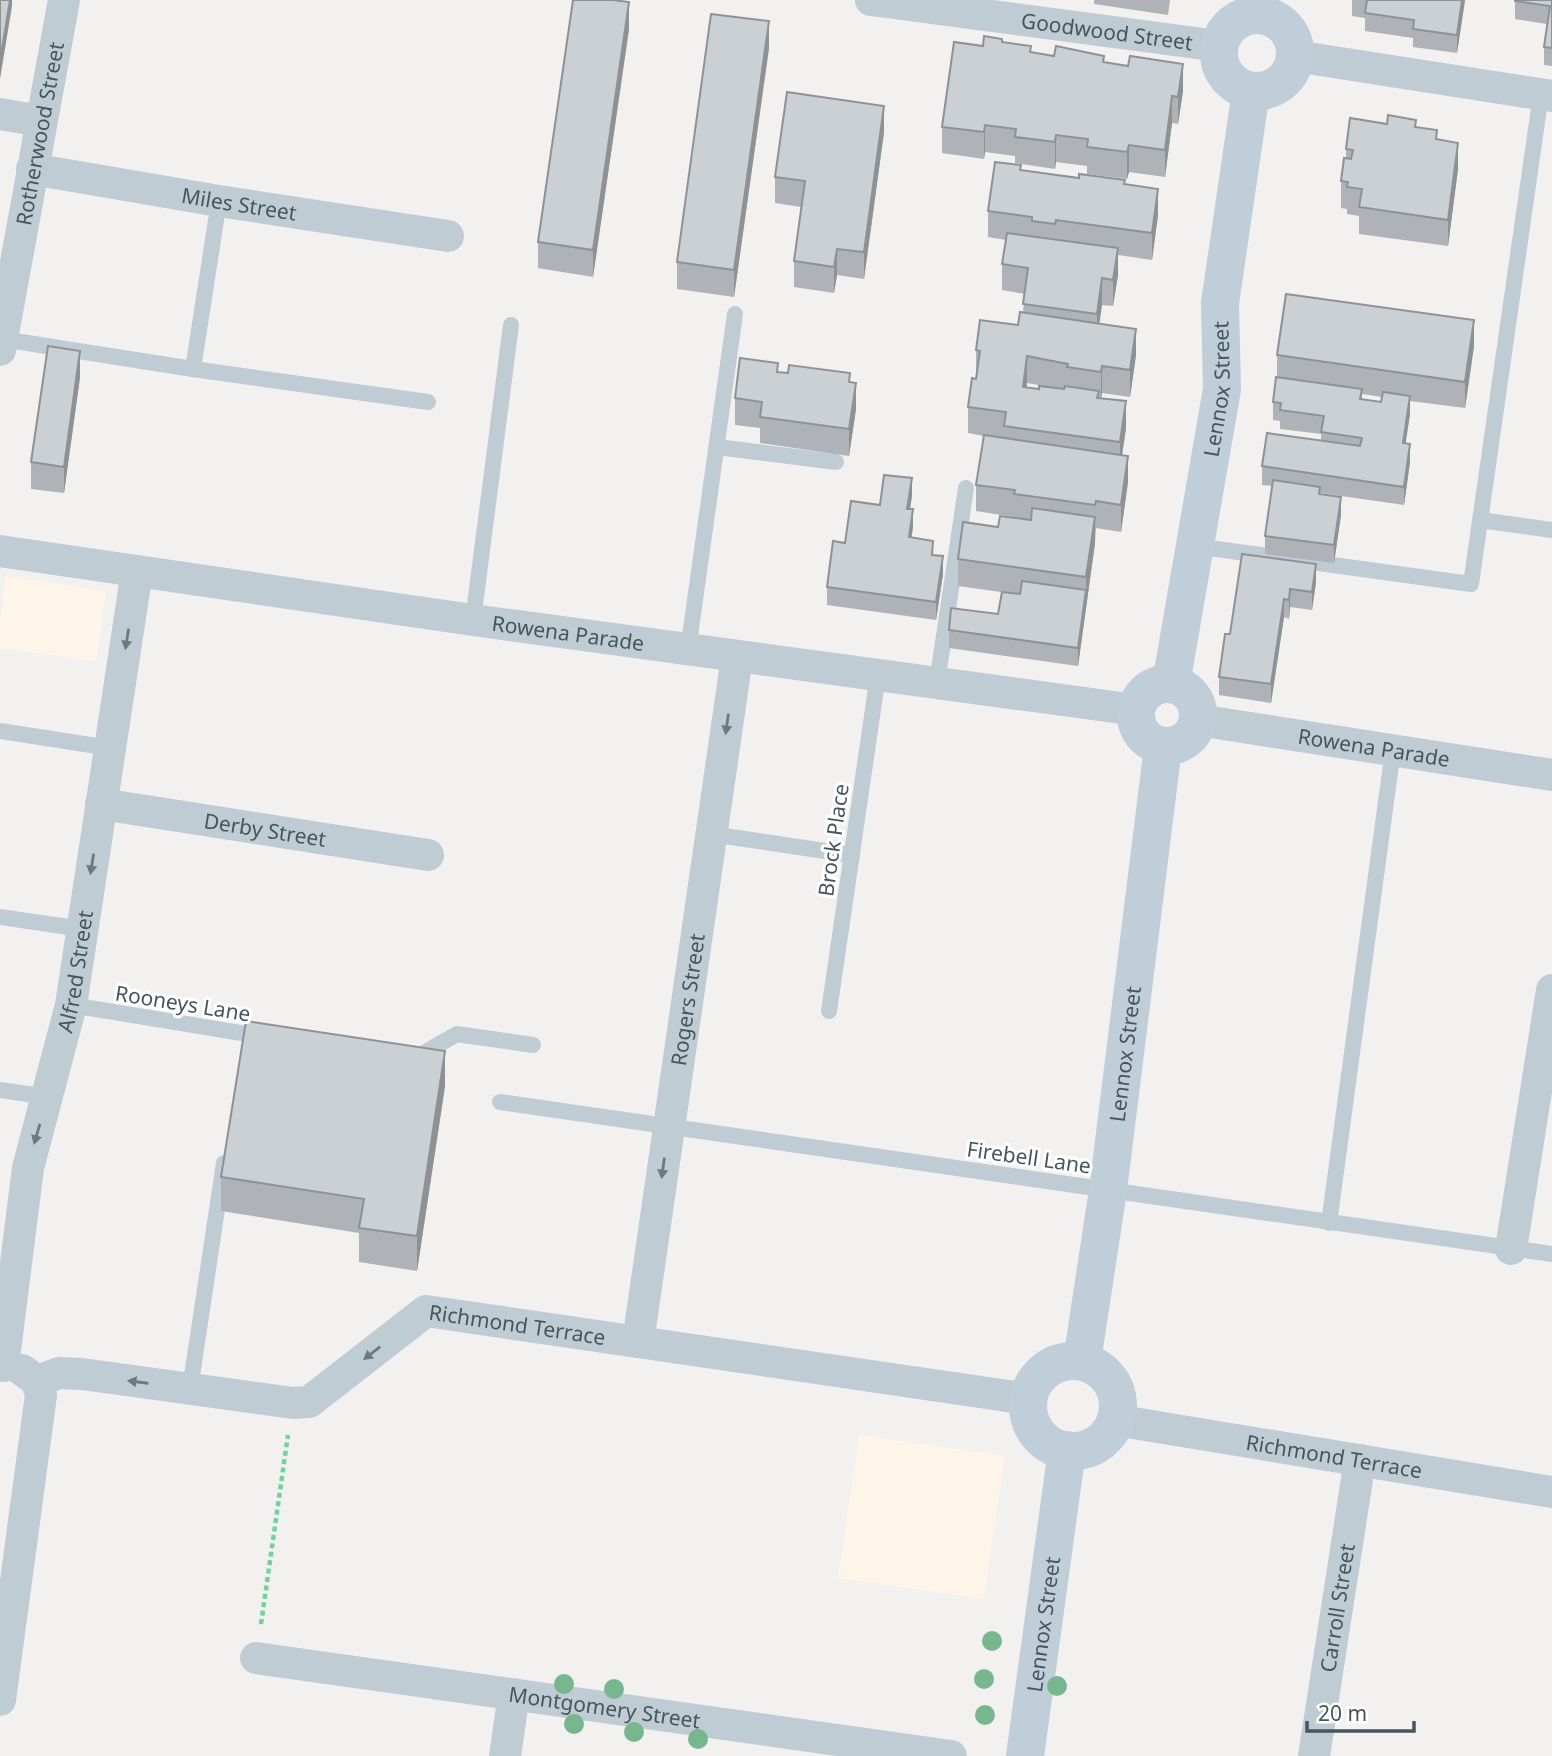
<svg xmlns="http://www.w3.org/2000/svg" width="1552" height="1756" viewBox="0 0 1552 1756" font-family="'Noto Sans',sans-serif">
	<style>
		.commercial { fill: #fef5e9 }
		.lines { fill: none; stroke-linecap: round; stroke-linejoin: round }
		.path { stroke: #70d498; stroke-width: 4.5; stroke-dasharray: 5 3.5; stroke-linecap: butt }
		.lane { stroke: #bfccd3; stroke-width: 16 }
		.street { stroke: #bfccd3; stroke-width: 32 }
		.secondary { stroke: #bfced8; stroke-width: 38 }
		.tree { fill: #76b78e }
		.wall { fill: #afb3b7; fill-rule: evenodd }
		.shaded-wall { fill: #8e9295 }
		.building { fill: #cbd0d5; stroke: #8e9295; stroke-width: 2 }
		.oneway { fill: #6a7982 }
		.labels { text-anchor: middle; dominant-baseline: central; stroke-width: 6; stroke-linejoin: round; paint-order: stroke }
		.street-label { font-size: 21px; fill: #46565f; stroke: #fff }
	</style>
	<rect width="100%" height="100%" fill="#f3f0f0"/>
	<g class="commercial">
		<polygon points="6,576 106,591 96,661 0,648 0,622"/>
		<polygon points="859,1435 1005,1456 984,1599 838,1578"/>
	</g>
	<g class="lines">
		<polyline class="path" points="261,1624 288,1435"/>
		<g class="lane">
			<polyline points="2,339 193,369 428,402"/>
			<polyline points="193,369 219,201"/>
			<polyline points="717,447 836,462"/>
			<polyline points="1480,520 1552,530"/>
			<polyline points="1195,546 1471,584 1541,94"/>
			<polyline points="473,620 511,325"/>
			<polyline points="688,650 735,314"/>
			<polyline points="937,683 966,488"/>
			<polyline points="0,731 110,748"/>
			<polyline points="711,834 852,855"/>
			<polyline points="0,917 82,929"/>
			<polyline points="71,1005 265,1037"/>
			<polyline points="829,1011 878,675"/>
			<polyline points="415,1058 457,1034 533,1045"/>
			<polyline points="0,1090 48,1097"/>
			<polyline points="500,1102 1552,1254"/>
			<polyline points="1329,1223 1393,750"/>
			<polyline points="190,1389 224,1163"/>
		</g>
		<g class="street">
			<path id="s1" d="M871,0L1219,46"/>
			<polyline points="1295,56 1552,96"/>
			<polyline points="0,114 41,121"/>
			<path id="s2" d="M32,169L219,201L448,236"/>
			<path id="s3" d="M0,350L64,0"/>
			<path id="s4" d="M0,551L473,620L1136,710"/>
			<path id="s5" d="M1198,720L1552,775"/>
			<path id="s6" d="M101,804L428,855"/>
			<polyline points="1511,1249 1552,990"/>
			<path id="s7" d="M638,1342L737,657"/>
			<path id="s8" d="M3,1366L28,1168L71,1005L137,571"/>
			<path id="s9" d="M37,1381L59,1373L82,1374L293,1403L309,1402L426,1311L1028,1399"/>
			<path id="s10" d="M1115,1420L1552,1492"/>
			<path id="s11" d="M256,1658L951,1756"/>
			<polyline points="0,1700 41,1395 37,1381 22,1370"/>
			<polyline points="505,1756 514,1694"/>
			<path id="s12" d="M1314,1756L1360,1460"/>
		</g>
		<g class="secondary">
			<circle cx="1257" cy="53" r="38"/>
			<circle cx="1167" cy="715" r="31"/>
			<path id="s13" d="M1171,684L1222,389L1220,303L1251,91"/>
			<path id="s14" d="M1082,1361L1108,1190L1163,747"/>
			<circle cx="1073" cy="1406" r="45"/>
			<path id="s15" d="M1025,1756L1067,1450"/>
		</g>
	</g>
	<g class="tree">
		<circle cx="992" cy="1641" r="10"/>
		<circle cx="984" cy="1679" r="10"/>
		<circle cx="564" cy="1684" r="10"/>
		<circle cx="1057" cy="1686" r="10"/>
		<circle cx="614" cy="1689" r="10"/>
		<circle cx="985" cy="1715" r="10"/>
		<circle cx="574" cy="1724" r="10"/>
		<circle cx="634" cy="1732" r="10"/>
		<circle cx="698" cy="1739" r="10"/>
	</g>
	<g class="wall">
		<polygon points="1094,0 1170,0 1168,15 1094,4"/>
		<polygon points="1352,0 1465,0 1457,53 1413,47 1413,38 1365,31 1365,18 1352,16"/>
		<polygon points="1515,0 1552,0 1552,66 1544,65 1544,47 1547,24 1515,19"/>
		<polygon points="629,29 593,277 538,268 538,242"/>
		<polygon points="1002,42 1031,52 1104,63 1183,91 1178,124 1172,123 1165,177 1129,172 1127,179 1087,174 1087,166 1056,162 1055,169 1015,163 1015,156 985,152 984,159 942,153 942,127 983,46"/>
		<polygon points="769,48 734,297 677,289 677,262"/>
		<polygon points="1416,127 1437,139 1458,169 1448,246 1359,234 1359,216 1347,214 1347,209 1341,208 1341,181 1346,158 1346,149"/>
		<polygon points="884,132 864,279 837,275 834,293 794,287 794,261 801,207 775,203 775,177"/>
		<path d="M1021,170L1125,184L1158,215L1152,260L1118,255V275L1113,306L1102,305L1099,323L1136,355L1130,397L1102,393L1101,398L1126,428L1122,455L1128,482L1121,532L1096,528L1095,543L1078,666L949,648V630L998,614L1001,592L958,586V559L998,527L1014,518V517L976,511V485L984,436L968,433V407L976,377V350L1018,325L1023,312L1025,294L1002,290V264L1006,240L988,237V211ZM1027,383L1056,388L1039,389L1026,388Z"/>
		<path d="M1474,346L1465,408L1410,401V414L1405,444L1410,462L1404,505L1320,493V495L1341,515L1334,563L1265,554V536L1272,486L1262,485V466L1321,441V434L1280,429V421L1273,420V402L1277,377V355ZM1362,394L1382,397L1381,402L1362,399Z"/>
		<polygon points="778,372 850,382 856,409 849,456 760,443 760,428 735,425 735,398"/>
		<polygon points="80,377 64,493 31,489 31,462"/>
		<polygon points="912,496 910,509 913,527 911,538 933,555 943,574 936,620 827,605 827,587 845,543 880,505"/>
		<polygon points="1242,554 1316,582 1312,610 1290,607 1289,619 1284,617 1271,703 1219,695 1219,677 1230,634"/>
		<polygon points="445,1086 417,1271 359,1262 359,1233 221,1211 221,1177"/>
	</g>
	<g class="shaded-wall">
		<polygon points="10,0 12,0 12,6 0,79 0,61"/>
		<polygon points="1462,0 1465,0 1457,53 1457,35"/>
		<polygon points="629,2 629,29 593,277 593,250"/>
		<polygon points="769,21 769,48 734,297 734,270"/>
		<polygon points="1183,64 1183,91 1178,124 1178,97"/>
		<polygon points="1172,96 1172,123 1165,177 1165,150"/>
		<polygon points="884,106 884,132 864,279 864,252"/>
		<polygon points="985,125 985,152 984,159 984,132"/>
		<polygon points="1056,135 1056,162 1055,169 1055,142"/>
		<polygon points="1458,143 1458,169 1448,246 1448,220"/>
		<polygon points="1129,145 1129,172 1127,179 1127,152"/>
		<polygon points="1158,189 1158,215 1152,260 1152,233"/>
		<polygon points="1118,248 1118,275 1113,306 1113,280"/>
		<polygon points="837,249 837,275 834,293 834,267"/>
		<polygon points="1102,278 1102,305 1097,341 1097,314"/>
		<polygon points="1474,320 1474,346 1465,408 1465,382"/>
		<polygon points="1136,329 1136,355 1130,397 1130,370"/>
		<polygon points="80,351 80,377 64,493 64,467"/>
		<polygon points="1027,356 1027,383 1023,414 1023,387"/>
		<polygon points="1102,366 1102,393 1101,399 1101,372"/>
		<polygon points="856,383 856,409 849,456 849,429"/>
		<polygon points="1410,396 1410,414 1403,461 1403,443"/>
		<polygon points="1126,401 1126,428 1120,469 1120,442"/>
		<polygon points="1410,444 1410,462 1404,505 1404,487"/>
		<polygon points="1128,456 1128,482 1121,532 1121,505"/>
		<polygon points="912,478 912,496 907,527 907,509"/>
		<polygon points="1341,497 1341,515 1334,563 1334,545"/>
		<polygon points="913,509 913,527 909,555 909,537"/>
		<polygon points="1095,517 1095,543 1078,666 1078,648 1086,590 1086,577"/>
		<polygon points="943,556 943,574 936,620 936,602"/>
		<polygon points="1316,564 1316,582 1312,610 1312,592"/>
		<polygon points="1290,589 1290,607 1289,619 1289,600"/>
		<polygon points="1284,599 1284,617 1271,703 1271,684"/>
		<polygon points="445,1051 445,1086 417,1271 417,1236"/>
	</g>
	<g class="building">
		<polygon points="0,0 10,0 0,61"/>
		<polygon points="573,0 613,0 629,2 593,250 538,242"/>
		<polygon points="1367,0 1462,0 1457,35 1413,29 1414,20 1365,13"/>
		<polygon points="1515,0 1552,0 1552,48 1544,47 1550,6 1515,1"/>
		<polygon points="711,14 769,21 734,270 677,262"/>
		<polygon points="984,36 1002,39 1002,42 1031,46 1030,52 1054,56 1056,46 1104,56 1103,62 1128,66 1130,56 1183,64 1178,97 1172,96 1165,150 1129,145 1127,152 1087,147 1088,139 1056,135 1055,142 1015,137 1016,129 985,125 984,132 942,127 954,42 983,46"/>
		<polygon points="787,92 884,106 864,252 837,249 834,267 794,261 805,181 775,177"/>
		<polygon points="1388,115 1416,120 1415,127 1437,130 1436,139 1458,143 1448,220 1359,207 1362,189 1347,187 1348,182 1341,181 1344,158 1351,159 1353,150 1346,149 1350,118 1387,124"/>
		<polygon points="995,162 1021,165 1020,170 1079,178 1079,174 1125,180 1124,184 1158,189 1152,233 1056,220 1055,224 1032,221 1032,217 988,211"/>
		<polygon points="1007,233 1118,248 1113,280 1102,278 1097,314 1023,304 1028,268 1002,264"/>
		<polygon points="1286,294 1474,320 1465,382 1277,355"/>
		<polygon points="1020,312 1136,329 1130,370 1102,366 1101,372 1067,367 1068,364 1027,356 1023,387 1039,389 1039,386 1064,389 1065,386 1099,391 1097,398 1126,401 1120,442 1004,426 1006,412 968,407 972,378 976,379 980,351 976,350 980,320 1018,325"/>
		<polygon points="48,346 80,351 64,467 31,462"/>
		<polygon points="740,358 778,363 777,372 788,373 789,365 850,373 849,382 856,383 849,429 760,417 762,402 735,398"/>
		<polygon points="1276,377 1362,389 1360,399 1381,402 1383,392 1410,396 1403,443 1410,444 1404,487 1262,466 1267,433 1360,446 1362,438 1321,432 1324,416 1280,410 1281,403 1273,402"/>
		<polygon points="984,435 1128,456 1121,505 1096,501 1095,505 1014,494 1015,490 976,485"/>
		<polygon points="884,475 912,478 907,509 913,509 909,537 933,541 932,555 943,556 936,602 827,587 833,541 845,543 851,501 880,505"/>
		<polygon points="1273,480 1320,487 1319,494 1341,497 1334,545 1265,536"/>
		<polygon points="1032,508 1095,517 1086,577 958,559 963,522 998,527 1000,516 1031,520"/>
		<polygon points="1242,554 1316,564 1312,592 1290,589 1289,600 1284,599 1271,684 1219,677 1225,634 1230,634"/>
		<polygon points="1022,581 1086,590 1078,648 949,630 951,608 998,614 1002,592 1020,594"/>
		<polygon points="246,1021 445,1051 417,1236 359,1228 364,1199 221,1177"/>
	</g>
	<defs><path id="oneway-solid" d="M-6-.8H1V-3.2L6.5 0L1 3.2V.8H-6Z" transform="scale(1.75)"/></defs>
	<g class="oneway">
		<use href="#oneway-solid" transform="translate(127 639) rotate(99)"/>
		<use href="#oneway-solid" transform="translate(727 724) rotate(98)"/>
		<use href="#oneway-solid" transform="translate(92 864) rotate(99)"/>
		<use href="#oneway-solid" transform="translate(37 1134) rotate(106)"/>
		<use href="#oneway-solid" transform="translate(663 1168) rotate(98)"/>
		<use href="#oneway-solid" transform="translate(372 1353) rotate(142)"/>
		<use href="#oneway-solid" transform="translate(138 1382) rotate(-172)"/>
	</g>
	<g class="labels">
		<g class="street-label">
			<text stroke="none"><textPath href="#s1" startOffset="238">Goodwood Street</textPath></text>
			<text stroke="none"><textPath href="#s3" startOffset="220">Rotherwood Street</textPath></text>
			<text stroke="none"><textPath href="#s2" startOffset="210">Miles Street</textPath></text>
			<text stroke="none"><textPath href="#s13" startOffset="299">Lennox Street</textPath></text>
			<text stroke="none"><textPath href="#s4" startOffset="574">Rowena Parade</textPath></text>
			<text stroke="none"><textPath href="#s5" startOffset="178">Rowena Parade</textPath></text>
			<text stroke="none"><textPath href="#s6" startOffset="166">Derby Street</textPath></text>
			<text transform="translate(833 840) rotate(-82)">Brock Place</text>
			<text stroke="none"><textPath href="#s8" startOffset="402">Alfred Street</textPath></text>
			<text stroke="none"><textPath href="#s7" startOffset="346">Rogers Street</textPath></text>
			<text transform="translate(183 1003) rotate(9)">Rooneys Lane</text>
			<text stroke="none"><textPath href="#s14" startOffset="310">Lennox Street</textPath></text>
			<text transform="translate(1029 1157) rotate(8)">Firebell Lane</text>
			<text stroke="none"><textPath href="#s9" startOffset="516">Richmond Terrace</textPath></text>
			<text stroke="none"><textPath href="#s10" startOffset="222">Richmond Terrace</textPath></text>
			<text stroke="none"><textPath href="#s12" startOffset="150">Carroll Street</textPath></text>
			<text stroke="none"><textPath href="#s15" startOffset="133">Lennox Street</textPath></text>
			<text stroke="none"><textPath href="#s11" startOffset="352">Montgomery Street</textPath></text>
		</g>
	</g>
	<path d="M1307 1721v10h107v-10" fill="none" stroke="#46565f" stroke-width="3.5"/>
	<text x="1318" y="1721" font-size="21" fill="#46565f" stroke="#ffffff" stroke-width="5" paint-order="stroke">20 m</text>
</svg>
